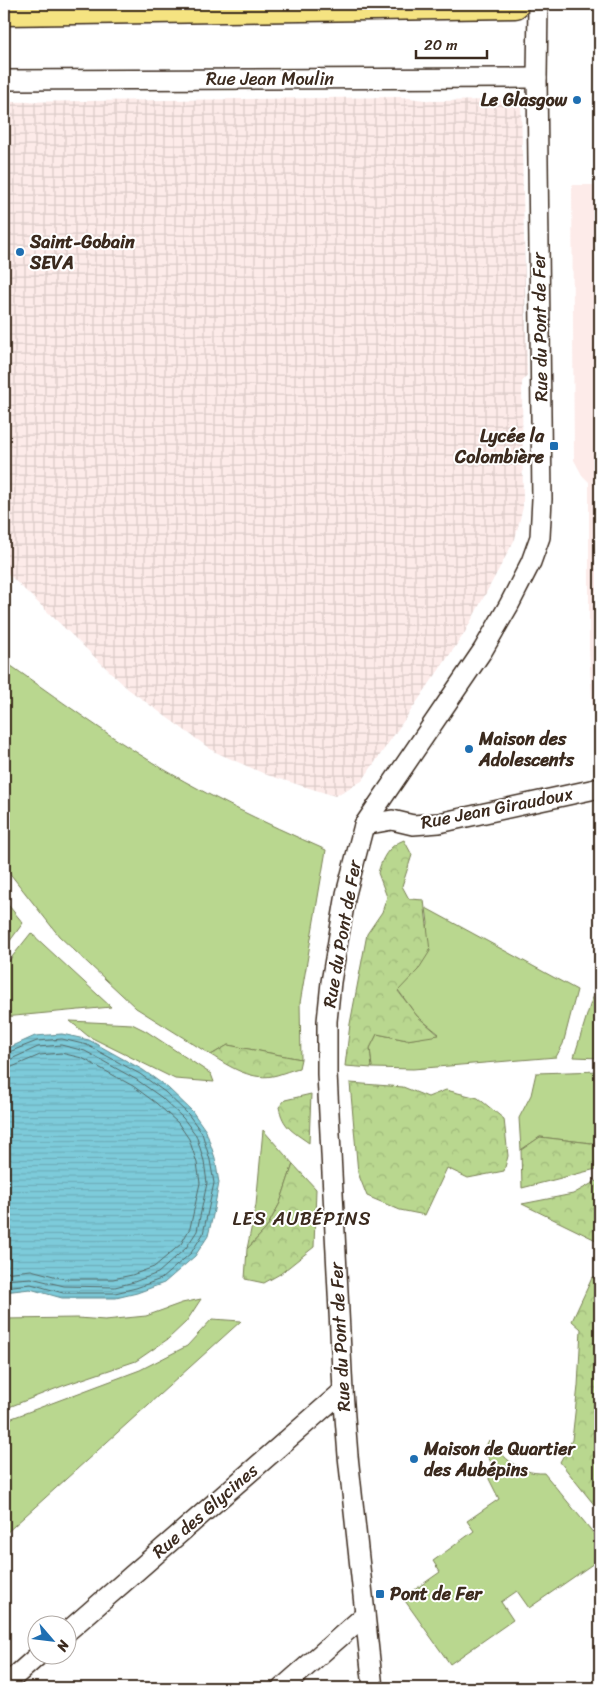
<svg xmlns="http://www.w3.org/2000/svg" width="604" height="1692" viewBox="0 0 604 1692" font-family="Sriracha,sans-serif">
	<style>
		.built { fill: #fdebe9 }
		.industrial { fill: url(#industrial-grid) }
		.green { fill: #b9d78f; stroke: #7a8056 }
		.forest { fill: url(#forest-crowns); stroke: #7a8056 }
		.water { fill: url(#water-rules); stroke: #638b8f }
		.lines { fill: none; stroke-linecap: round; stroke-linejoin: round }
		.shore { stroke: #556a69; stroke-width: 1 }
		.street-casing { stroke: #3b2a1e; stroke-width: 22 }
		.primary-casing { stroke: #3b2a1e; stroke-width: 31 }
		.street { stroke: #fff; stroke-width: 19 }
		.primary { stroke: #f5e381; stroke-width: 28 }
		.poi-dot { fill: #1f6fb2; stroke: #fff; stroke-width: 2 }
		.labels { text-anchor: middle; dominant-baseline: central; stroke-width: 4; stroke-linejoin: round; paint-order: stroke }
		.street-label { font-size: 18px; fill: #3b2a1e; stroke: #fff }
		.poi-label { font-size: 18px; font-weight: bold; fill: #3b2a1e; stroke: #fff; text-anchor: start }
		.neighbourhood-label { font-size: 19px; letter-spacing: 1px; fill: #3b2a1e; stroke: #fff }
	</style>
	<defs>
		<pattern id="industrial-grid" width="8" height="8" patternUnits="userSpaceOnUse" patternTransform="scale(1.25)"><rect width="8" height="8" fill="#fdebe9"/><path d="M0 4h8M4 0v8" fill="none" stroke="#dacac7"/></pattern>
		<pattern id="forest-crowns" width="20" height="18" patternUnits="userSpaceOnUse" patternTransform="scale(1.25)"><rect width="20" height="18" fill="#b9d78f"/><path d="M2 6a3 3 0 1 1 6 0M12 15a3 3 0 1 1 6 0" fill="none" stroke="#a0b97b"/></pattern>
		<pattern id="water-rules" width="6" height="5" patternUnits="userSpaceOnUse" patternTransform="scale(1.25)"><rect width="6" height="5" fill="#7dcbda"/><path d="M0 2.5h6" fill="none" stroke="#6daebb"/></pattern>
	</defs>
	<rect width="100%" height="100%" fill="#fff"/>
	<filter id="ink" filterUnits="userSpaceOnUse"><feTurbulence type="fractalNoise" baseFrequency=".02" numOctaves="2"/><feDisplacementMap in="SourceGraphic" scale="10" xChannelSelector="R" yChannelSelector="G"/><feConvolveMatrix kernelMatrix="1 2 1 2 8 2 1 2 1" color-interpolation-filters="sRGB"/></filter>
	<g filter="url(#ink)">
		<polygon class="built" points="572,185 600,185 600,732 594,733 589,649 589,482 582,475 574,460"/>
		<polygon class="industrial" points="401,97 433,101 494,100 521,102 527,375 522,382 523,507 515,539 464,634 362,781 335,796 267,775 213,751 128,689 4,570 4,127 9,116 9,102"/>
		<g class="green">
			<path d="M4,661C49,692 93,725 139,754C198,792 263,822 326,850L300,1003L301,1059L228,1045L211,1055L136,1008L59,936L4,866Z"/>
			<polygon points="4,900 23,923 4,949"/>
			<polygon points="426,908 577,990 563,1044 556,1057 413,1069 372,1068 370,1048 377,1034 407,1040 439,1034 417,1016 398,990 418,970 428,923"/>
			<polygon points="31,933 111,1007 4,1017 4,967"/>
			<polygon points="600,983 600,1058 574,1057 591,1002"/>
			<polygon points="70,1021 132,1024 146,1031 211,1074 214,1082 175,1079 88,1036"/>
			<polygon points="600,1071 600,1144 540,1137 521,1150 519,1118 531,1095 536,1073"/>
			<polygon points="263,1130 293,1164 280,1203 266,1229 247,1249 256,1205"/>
			<polygon points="201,1299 186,1322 168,1339 136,1361 65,1385 4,1409 4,1319 78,1318 105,1320 146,1316 182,1303"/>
			<polygon points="212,1319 241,1321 4,1535 4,1421 140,1370 187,1346"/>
			<path d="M489,1440C505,1458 518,1474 544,1473L600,1541V1565L597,1561L529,1608L517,1591L501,1602L513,1620L450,1664L403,1598L440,1572L433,1561L474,1531L467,1521L499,1499L489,1479C492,1467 494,1461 483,1453Z"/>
		</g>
		<g class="forest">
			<path d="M404,840L412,855L402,886L409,899L424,900L430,951L418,970L398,991L417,1016L439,1035L407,1040L377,1034L370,1048L372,1068L345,1066L350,1024L367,934L382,912L387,897L378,873C382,858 388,846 404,840Z"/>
			<path d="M228,1045L301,1059L299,1068C291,1070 284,1073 277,1075C253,1082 230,1067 211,1055Z"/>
			<polygon points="350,1083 403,1087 428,1097 446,1090 478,1098 504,1119 508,1156 504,1171 468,1178 447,1168 425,1215 400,1210 367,1196 358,1173"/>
			<path d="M311,1094L309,1143C292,1131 283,1127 279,1107L285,1100Z"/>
			<polygon points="540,1137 600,1144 600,1168 522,1188 521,1150"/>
			<polygon points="293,1164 316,1189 314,1247 280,1274 264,1283 245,1279 247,1249 266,1229 280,1203"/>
			<polygon points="598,1180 600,1180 600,1242 522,1204 573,1194"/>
			<polygon points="600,1274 600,1512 560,1462 572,1440 578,1386 581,1329 572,1321 592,1278"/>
		</g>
		<polygon class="water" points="62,1034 89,1040 143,1070 168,1088 192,1111 206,1131 215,1158 219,1183 213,1215 208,1236 195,1256 164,1283 137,1293 116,1298 62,1298 30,1289 4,1292 4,1050 35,1036"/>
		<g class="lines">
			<g class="shore">
				<polyline points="4,1054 37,1041 62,1039 87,1045 140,1074 165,1092 188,1114 202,1133 210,1160 214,1183 203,1234 191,1253 161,1279 136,1288 115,1293 63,1293 31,1284 4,1287"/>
				<polyline points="4,1060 9,1060 38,1047 61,1045 85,1051 137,1080 161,1097 183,1118 196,1135 204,1161 207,1183 197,1231 186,1248 158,1273 134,1282 115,1287 64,1286 31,1278 4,1280"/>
				<polyline points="4,1068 12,1067 40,1055 61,1053 82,1058 133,1086 156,1103 178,1123 189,1139 197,1163 200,1183 190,1228 181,1244 154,1267 132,1275 113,1279 65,1279 31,1270 4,1273"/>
			</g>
			<g class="street-casing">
				<g id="street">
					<polyline points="4,80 537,78"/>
					<polyline points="364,825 392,820 413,825 439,823 600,788"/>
					<polyline points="68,1631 343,1391"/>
					<polyline points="4,1686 40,1654"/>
					<polyline points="282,1688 365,1615"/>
					<polyline points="373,1688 348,1456 343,1391 327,1074 327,1021 331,982 346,894 364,825 483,650 509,605 531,562 540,537 542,499 537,78 538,4"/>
				</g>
			</g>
			<g class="primary-casing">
				<polyline id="primary" points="4,11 515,4"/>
			</g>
			<use href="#street" class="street"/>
			<use href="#primary" class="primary"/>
		</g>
	</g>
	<g class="poi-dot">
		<circle cx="577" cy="100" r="5"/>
		<circle cx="20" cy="252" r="5"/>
		<rect x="549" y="441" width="10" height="10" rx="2.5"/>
		<circle cx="469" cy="749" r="5"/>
		<circle cx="414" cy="1459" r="5"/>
		<rect x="375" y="1589" width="10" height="10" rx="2.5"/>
	</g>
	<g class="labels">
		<g class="street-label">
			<text x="270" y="79">Rue Jean Moulin</text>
			<text transform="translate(540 327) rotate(-91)">Rue du Pont de Fer</text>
			<text transform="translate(497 808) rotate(-11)">Rue Jean Giraudoux</text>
			<text transform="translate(342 934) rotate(-80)">Rue du Pont de Fer</text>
			<text transform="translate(340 1337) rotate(-93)">Rue du Pont de Fer</text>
			<text transform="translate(205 1511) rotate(-41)">Rue des Glycines</text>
		</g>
		<g class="poi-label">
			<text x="567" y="100" text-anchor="end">Le Glasgow</text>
			<text x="30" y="242">Saint-Gobain<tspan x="30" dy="21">SEVA</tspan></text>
			<text x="544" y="436" text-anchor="end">Lycée la<tspan x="544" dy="21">Colombière</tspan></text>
			<text x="479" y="739">Maison des<tspan x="479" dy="21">Adolescents</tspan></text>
			<text x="424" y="1449">Maison de Quartier<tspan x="424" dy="21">des Aubépins</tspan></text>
			<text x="390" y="1594">Pont de Fer</text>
		</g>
		<g class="neighbourhood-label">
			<text x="302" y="1218">LES AUBÉPINS</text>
		</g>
	</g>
	<rect width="604" height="1692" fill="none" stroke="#fff" stroke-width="20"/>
	<rect x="10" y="10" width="584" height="1672" fill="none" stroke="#3b2a1e" stroke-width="2" filter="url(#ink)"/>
	<g transform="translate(52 1640) rotate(118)"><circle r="24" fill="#ffffff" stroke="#b1aaa5"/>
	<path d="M0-4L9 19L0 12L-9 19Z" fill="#1f6fb2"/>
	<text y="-8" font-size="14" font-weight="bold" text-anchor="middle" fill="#3b2a1e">N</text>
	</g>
	<path d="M416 50v8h71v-8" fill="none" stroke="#3b2a1e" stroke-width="2.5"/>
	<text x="424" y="50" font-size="15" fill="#3b2a1e" stroke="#ffffff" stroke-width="4" paint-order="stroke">20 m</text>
</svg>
